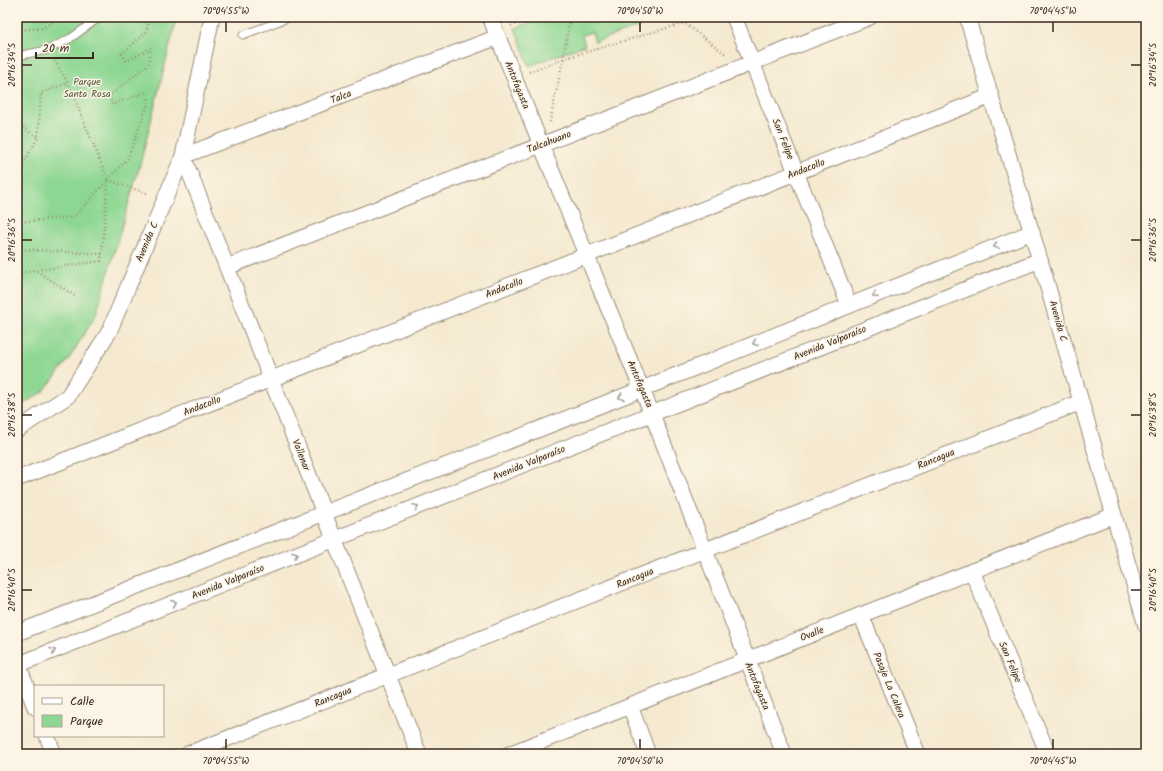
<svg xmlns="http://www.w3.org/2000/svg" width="1163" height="771" viewBox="0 0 1163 771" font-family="Kalam,sans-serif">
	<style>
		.green { fill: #8ed793; stroke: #648058 }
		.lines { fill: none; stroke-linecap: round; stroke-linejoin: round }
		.service-casing { stroke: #988a77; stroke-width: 9 }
		.minor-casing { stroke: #988a77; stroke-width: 17 }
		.path { stroke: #988a77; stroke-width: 2.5; stroke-dasharray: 1 3; stroke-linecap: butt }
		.service { stroke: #fff; stroke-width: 7 }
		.minor { stroke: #fff; stroke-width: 15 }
		.oneway { stroke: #a79f9a }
		.ticks { fill: none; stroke: #3b2a1e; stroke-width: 1.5 }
		.labels { text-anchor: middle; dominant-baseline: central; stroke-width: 3; stroke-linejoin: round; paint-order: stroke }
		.park-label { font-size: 10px; fill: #50553b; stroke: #fcf5e5 }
		.street-label { font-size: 10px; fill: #3b2a1e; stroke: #fcf5e5 }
		.neatline { fill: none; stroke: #3b2a1e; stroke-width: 1.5 }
		.ticks-label { font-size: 10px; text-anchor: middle; fill: #3b2a1e }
	</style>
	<rect width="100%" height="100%" fill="#fcf5e5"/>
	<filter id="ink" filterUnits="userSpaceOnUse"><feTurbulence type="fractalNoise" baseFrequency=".025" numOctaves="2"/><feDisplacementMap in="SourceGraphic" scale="8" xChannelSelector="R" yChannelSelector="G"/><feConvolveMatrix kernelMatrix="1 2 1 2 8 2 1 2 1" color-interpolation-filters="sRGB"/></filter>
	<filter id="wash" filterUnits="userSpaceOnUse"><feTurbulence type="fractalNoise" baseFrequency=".012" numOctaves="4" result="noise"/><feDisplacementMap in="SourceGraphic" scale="16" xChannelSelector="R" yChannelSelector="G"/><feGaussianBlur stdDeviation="0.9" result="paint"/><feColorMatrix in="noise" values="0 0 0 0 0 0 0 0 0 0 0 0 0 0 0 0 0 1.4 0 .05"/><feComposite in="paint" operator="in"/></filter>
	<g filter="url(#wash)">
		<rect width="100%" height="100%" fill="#f5e9d0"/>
		<g class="green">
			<polygon points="17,17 177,17 141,161 96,315 69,359 44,391 17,408"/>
			<polygon points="547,17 638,17 641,26 595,42 592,32 582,35 585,45 529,66 515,28"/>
		</g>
	</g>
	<g filter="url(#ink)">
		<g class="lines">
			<g class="service-casing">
				<g id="service">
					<polyline points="243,35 290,17"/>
					<polyline points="17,56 47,50 71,38 100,17"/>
				</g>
			</g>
			<g class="minor-casing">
				<g id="minor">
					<polyline points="490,17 541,145 652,414 784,754"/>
					<polyline points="734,17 849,305"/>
					<polyline points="967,17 1040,260 1146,626"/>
					<polyline points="227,267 870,17"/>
					<polyline points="17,430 68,396 109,332 183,156 212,17"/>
					<polyline points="17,479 991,96"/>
					<polyline points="972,571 1048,754"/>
					<polyline points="861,615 918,754"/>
					<polyline points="17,633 642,389 1032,232"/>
					<polyline points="17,662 35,707"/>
					<polyline points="17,665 1040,260"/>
					<polyline points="630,706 648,754"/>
					<polyline points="47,736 54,754"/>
					<polyline points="188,754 1081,402"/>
					<polyline points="419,754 183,156 498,37"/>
					<polyline points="509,754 1114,515"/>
				</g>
			</g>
			<g class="path">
				<polyline points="676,17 727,55"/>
				<polyline points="511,26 536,17"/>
				<polyline points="17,30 43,28 62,17"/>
				<polyline points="529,72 563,59 704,17"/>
				<polyline points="17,122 38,138"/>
				<polyline points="550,122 563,59 570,17"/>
				<polyline points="17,174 38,138 41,93 68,83"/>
				<polyline points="108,180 149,194"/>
				<polyline points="17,222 74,217 128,158 149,101 146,92 112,105 110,95 149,64 151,48 126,61 122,54 146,32 150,17"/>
				<polyline points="17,249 102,254"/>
				<polyline points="37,271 75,296"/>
				<polyline points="17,273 101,261 108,180 68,83 54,60"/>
			</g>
			<use href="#service" class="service"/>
			<use href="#minor" class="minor"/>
		</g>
		<defs><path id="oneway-chevron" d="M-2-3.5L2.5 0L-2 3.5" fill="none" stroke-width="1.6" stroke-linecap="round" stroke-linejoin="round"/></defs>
		<g class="oneway">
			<use href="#oneway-chevron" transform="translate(996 246) rotate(158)"/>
			<use href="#oneway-chevron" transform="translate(875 295) rotate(158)"/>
			<use href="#oneway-chevron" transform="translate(755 343) rotate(158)"/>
			<use href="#oneway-chevron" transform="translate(621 397) rotate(159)"/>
			<use href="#oneway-chevron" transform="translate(416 507) rotate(-22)"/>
			<use href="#oneway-chevron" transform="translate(295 555) rotate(-22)"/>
			<use href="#oneway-chevron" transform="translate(174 603) rotate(-22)"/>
			<use href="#oneway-chevron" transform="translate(53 651) rotate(-22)"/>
		</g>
	</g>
	<path class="ticks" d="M226,22V32M640,22V32M1053,22V32M22,65H32M1131,65H1141M22,240H32M1131,240H1141M22,415H32M1131,415H1141M22,590H32M1131,590H1141M226,739V749M640,739V749M1053,739V749"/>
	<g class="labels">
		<g class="park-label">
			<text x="87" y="82">Parque<tspan x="87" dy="12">Santa Rosa</tspan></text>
		</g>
		<g class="street-label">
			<text transform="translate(517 85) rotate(68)">Antofagasta</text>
			<text transform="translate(341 97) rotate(-21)">Talca</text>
			<text transform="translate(783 139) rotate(68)">San Felipe</text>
			<text transform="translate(549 142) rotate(-21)">Talcahuano</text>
			<text transform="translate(806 169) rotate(-21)">Andacollo</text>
			<text transform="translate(147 242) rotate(-67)">Avenida C</text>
			<text transform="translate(504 288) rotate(-21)">Andacollo</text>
			<text transform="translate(1058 321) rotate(74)">Avenida C</text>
			<text transform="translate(830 343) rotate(-22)">Avenida Valparaíso</text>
			<text transform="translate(640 384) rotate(67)">Antofagasta</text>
			<text transform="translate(202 406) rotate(-21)">Andacollo</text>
			<text transform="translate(301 455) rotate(69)">Vallenar</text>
			<text transform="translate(936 459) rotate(-22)">Rancagua</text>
			<text transform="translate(529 463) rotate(-22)">Avenida Valparaíso</text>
			<text transform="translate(635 578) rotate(-22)">Rancagua</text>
			<text transform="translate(228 582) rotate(-22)">Avenida Valparaíso</text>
			<text transform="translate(812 634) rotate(-22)">Ovalle</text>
			<text transform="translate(1010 662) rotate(67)">San Felipe</text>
			<text transform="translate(889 685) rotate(68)">Pasaje La Calera</text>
			<text transform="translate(757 686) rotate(68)">Antofagasta</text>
			<text transform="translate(333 697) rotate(-22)">Rancagua</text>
		</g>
	</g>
	<rect width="1163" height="771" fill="none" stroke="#fcf5e5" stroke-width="44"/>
	<rect x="34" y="685" width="130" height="52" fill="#fcf5e5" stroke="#afa495"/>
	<rect x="42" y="698" width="20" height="6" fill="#ffffff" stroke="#afa495"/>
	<text x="70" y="705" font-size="12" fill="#3b2a1e">Calle</text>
	<rect x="42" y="715" width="20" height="12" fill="#8ed793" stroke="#afa495"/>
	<text x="70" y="725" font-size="12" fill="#3b2a1e">Parque</text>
	<path d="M36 52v6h57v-6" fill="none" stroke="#3b2a1e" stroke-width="2"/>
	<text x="42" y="52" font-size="12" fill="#3b2a1e" stroke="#fcf5e5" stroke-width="3" paint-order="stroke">20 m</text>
	<rect x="22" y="22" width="1119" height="727" class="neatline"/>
	<g class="ticks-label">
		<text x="226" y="14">70°04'55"W</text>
		<text x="640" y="14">70°04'50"W</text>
		<text x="1053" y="14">70°04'45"W</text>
		<text transform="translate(11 65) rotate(-90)" y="4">20°16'34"S</text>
		<text transform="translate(1152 65) rotate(-90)" y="4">20°16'34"S</text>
		<text transform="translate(11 240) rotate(-90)" y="4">20°16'36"S</text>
		<text transform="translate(1152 240) rotate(-90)" y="4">20°16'36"S</text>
		<text transform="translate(11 415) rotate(-90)" y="4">20°16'38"S</text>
		<text transform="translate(1152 415) rotate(-90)" y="4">20°16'38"S</text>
		<text transform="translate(11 590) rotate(-90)" y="4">20°16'40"S</text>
		<text transform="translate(1152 590) rotate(-90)" y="4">20°16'40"S</text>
		<text x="226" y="764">70°04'55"W</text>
		<text x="640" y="764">70°04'50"W</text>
		<text x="1053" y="764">70°04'45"W</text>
	</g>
</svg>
